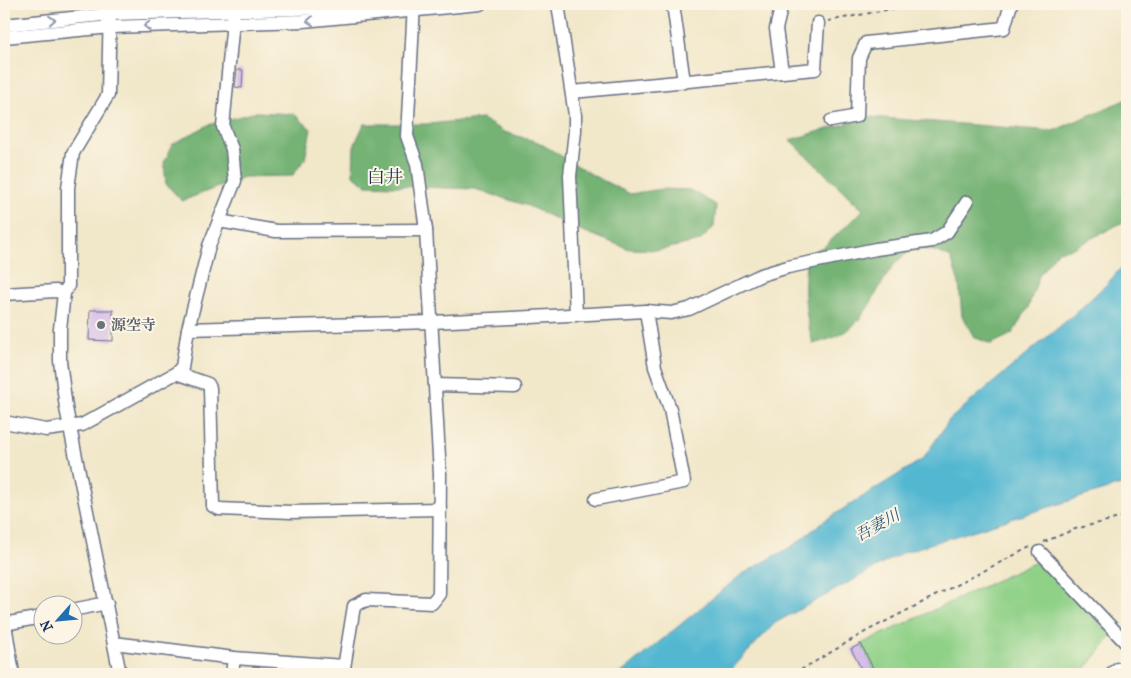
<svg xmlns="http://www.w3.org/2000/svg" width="1131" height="678" viewBox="0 0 1131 678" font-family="'IM FELL French Canon','Noto Serif JP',serif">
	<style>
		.green { fill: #90d188; stroke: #568073 }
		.forest { fill: #74b374; stroke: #487169 }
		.water { fill: #53b7d1; stroke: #377398 }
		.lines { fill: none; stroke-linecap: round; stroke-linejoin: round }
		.stream { stroke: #53b7d1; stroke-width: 2.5 }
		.building { fill: #d0b5e9 }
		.minor-casing { stroke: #666f83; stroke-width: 15 }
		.path { stroke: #666f83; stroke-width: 2; stroke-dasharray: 4 4; stroke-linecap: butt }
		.minor { stroke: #fff; stroke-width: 12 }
		.oneway { stroke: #8d97ae }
		.worship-dot { fill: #6b7280; stroke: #fcf5e5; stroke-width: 2 }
		.labels { text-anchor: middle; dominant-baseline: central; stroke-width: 4; stroke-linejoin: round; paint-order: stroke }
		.worship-label { font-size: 15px; font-weight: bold; fill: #5b616d; stroke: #fcf5e5; text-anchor: start }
		.water-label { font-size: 16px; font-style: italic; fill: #2c5880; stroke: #fcf5e5 }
		.quarter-label { font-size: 18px; fill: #1b2f5e; stroke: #fcf5e5 }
	</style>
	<rect width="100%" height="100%" fill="#fcf5e5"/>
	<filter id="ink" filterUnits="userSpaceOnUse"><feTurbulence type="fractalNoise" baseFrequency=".02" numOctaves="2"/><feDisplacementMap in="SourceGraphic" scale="10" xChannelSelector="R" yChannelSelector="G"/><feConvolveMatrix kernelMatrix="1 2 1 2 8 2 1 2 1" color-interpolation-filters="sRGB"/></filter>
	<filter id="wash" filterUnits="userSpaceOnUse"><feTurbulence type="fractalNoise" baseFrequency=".0096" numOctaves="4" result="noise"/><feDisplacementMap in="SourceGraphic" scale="20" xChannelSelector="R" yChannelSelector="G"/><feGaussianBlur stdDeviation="1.12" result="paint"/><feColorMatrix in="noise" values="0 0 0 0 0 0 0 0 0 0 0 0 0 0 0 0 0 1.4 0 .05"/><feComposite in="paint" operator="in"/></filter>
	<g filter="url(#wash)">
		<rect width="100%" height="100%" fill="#f1e7c9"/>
		<polygon class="green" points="1038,561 1112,636 1081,674 876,674 861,644"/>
		<g class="forest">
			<path d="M1127,99V220L1073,248L1058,251L1039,275L1028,308L1012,334L991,344L974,337L962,316L959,283L951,258C891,226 887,292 854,325C843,336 827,340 813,344C804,309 803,290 807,254L825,246L863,210L790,140L869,117L1053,131Z"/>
			<polygon points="256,112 294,114 311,129 305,159 292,176 244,177 182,201 166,184 164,163 173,144 208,125"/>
			<polygon points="482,119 504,132 538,142 596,177 630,194 662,189 690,190 716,205 714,227 700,241 660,250 629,249 580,230 528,206 475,189 367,185 353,175 354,146 364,124 426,124"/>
		</g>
		<polygon class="water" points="1127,261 1127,483 904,552 775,623 727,674 620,674 741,575 794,545 824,521 923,459 950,419 1078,311 1107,284"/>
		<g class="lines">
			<polyline class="stream" points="167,19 187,18"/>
		</g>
		<g id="blocks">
			<g class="building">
				<polygon points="237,70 243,70 242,88 235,87"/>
				<polygon points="90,310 113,310 113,341 89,340"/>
				<polygon points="861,644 876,674 864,674 851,649"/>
			</g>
		</g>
	</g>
	<g filter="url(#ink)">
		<use href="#blocks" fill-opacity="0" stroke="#666f83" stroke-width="1"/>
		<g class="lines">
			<g class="minor-casing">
				<g id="minor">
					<polyline points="110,4 108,95 73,153 68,188 68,286 64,293 60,329 60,361 66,408 120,674"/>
					<polyline points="558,4 575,115 575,131 570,176 576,315"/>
					<polyline points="673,4 684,82"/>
					<polyline points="782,4 776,29 782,72"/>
					<polyline points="4,25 111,14 329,8 372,4"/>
					<polyline points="4,37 111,27 303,21 480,4"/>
					<polyline points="572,92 815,69 818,23"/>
					<polyline points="831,121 857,116 859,58 866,43 1004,28 1011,4"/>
					<polyline points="219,221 276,231 426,230"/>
					<polyline points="4,294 56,291 64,293"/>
					<polyline points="188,329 432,322 646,311 671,313 689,309 761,275 788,267 876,249 932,241 947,232 967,202"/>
					<polyline points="176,373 208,384 210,388 213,506 219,509 291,512 440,509"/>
					<polyline points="435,385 515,387"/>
					<polyline points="4,422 46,430 82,425 176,373 182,367 188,329 209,246 235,181 232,149 223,127 234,10"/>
					<polyline points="596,499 684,482 670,409 655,367 646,311"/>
					<polyline points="1040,552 1127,644"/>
					<polyline points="72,610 107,603"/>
					<polyline points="4,624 42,617"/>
					<polyline points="5,624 13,674"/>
					<polyline points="114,643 234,658 344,666"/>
					<polyline points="232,674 234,658"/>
					<polyline points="343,674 354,606 366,600 432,603 439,594 440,474 426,230 417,164 407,136 414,4"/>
					<polyline points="1111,674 1117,669 1127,671"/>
				</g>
			</g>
			<g class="path">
				<polyline points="828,21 918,4"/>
				<polyline points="1044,542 1075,529 1127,516"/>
				<polyline points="794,674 865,632 1030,547"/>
			</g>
			<use href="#minor" class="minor"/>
		</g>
		<defs><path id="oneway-chevron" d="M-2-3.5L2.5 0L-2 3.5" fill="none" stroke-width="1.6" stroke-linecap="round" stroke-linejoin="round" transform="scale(1.25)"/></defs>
		<g class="oneway">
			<use href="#oneway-chevron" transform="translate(52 20) rotate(-5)"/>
			<use href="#oneway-chevron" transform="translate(310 21) rotate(175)"/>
			<use href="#oneway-chevron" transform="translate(147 26) rotate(179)"/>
		</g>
	</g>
	<circle class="worship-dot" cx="101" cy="325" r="5"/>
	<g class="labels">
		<g class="worship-label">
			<text x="111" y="325">源空寺</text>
		</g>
		<g class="water-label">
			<text transform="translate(877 525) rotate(-29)">吾妻川</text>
		</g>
		<g class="quarter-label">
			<text x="385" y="177">白井</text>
		</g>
	</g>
	<rect width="1131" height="678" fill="none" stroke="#fcf5e5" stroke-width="20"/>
	<g transform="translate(58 620) rotate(243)"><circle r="24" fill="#fcf5e5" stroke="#a2a6af"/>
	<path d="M0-4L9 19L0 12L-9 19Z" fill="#1f6fb2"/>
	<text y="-8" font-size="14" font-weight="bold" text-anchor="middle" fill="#1b2f5e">N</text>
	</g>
</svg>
